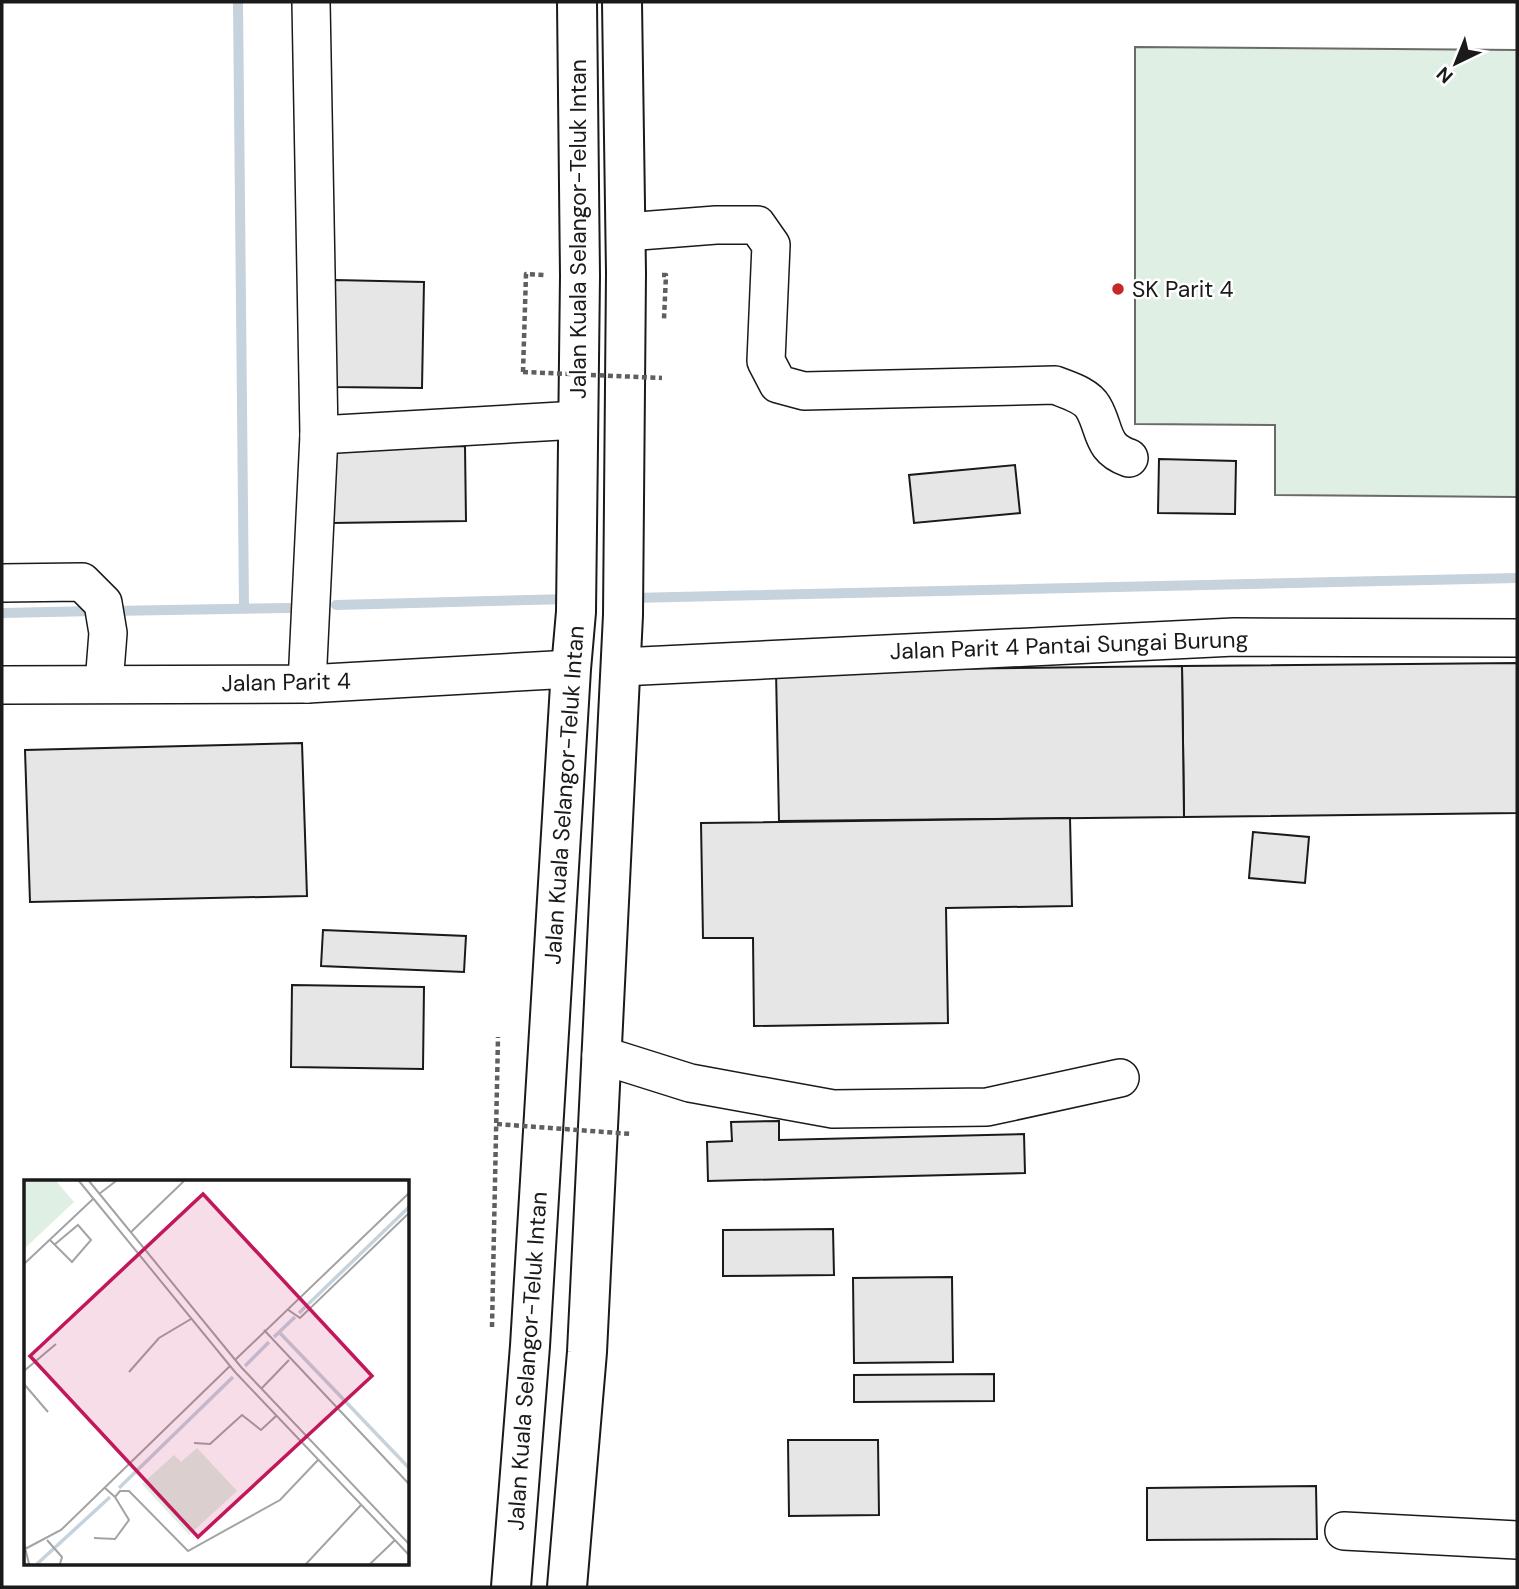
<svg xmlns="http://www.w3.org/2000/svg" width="1519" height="1589" viewBox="0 0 1519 1589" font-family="'DM Sans',sans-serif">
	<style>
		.green { fill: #e0efe3; stroke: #6a6a6a; stroke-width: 2 }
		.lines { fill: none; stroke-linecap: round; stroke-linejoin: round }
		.stream { stroke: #c6d2dc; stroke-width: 10 }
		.building { fill: #e6e6e6; stroke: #1a1a1a; stroke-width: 2 }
		.minor-casing { stroke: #1a1a1a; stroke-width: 40 }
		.highway-casing { stroke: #1a1a1a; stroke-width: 42 }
		.path { stroke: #5f5f5f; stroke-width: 4.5; stroke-dasharray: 5 3.5; stroke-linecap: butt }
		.minor { stroke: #fff; stroke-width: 37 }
		.highway { stroke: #fff; stroke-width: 38 }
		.path-bridge { stroke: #5f5f5f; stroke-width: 4.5; stroke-dasharray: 5 3.5; stroke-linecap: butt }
		.poi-dot { fill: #c62828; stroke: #fff; stroke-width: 2.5 }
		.labels { text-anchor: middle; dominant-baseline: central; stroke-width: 5; stroke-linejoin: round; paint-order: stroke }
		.street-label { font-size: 23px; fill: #1a1a1a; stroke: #fff }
		.poi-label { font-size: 23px; fill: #1a1a1a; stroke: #fff; text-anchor: start }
		.inset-river { fill: none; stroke: #c6d2dc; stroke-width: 3.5 }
		.inset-road { fill: none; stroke: #a3a3a3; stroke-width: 2 }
		.view { fill: #c2185b; fill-opacity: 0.15; stroke: #c2185b; stroke-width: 3.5 }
		.inset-edge { fill: none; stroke: #1a1a1a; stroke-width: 3.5 }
	</style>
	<rect width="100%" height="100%" fill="#fff"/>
	<polygon class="green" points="1135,47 1517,50 1517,497 1275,495 1275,425 1135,424"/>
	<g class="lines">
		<g class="stream">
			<polyline points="238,2 244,608"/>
			<polyline points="631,598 1517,578"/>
			<polyline points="336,605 570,599"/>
			<polyline points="111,611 289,608"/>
			<polyline points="2,613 96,611"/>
		</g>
	</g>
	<g class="building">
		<polygon points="335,280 424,282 422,388 333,387"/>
		<polygon points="465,446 466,521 332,523 331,447"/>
		<polygon points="1159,459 1236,461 1235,514 1158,513"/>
		<polygon points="1015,465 1020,513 914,523 909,475"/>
		<polygon points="1517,663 1517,813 1184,817 1182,666"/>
		<polygon points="1182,666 1184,817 779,821 776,671"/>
		<polygon points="302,743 307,896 30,902 25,750"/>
		<polygon points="1070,818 1072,906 946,908 948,1023 754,1026 753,938 703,938 701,823"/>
		<polygon points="1253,832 1309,837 1305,883 1249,878"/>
		<polygon points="323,930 466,936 464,972 321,966"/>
		<polygon points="292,985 424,987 423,1069 291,1067"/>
		<polygon points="779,1121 779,1140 1024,1134 1025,1173 708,1181 707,1142 732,1141 731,1122"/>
		<polygon points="833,1229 834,1275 723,1276 723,1230"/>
		<polygon points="952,1277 953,1362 854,1363 853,1278"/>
		<polygon points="994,1374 994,1401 854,1402 854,1375"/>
		<polygon points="788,1440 878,1440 879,1515 789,1516"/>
		<polygon points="1316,1486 1317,1539 1147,1540 1147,1488"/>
	</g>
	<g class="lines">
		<g class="minor-casing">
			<g id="minor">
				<path d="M626,232L716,225H757L771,245L766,361L778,384L804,391L1055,385C1067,390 1086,395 1093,407C1106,429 1100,448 1129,458"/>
				<polyline points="319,435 578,420"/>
				<polyline points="2,583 82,582 103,603 108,633 104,684"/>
				<polyline points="621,667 1234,637 1517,638"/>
				<polyline points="307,684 319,435 311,2"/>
				<polyline points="2,685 307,684 571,669"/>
				<polyline points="601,1055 690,1083 833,1109 987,1107 1120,1078"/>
				<polyline points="1344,1531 1517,1540"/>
			</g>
		</g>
		<g class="highway-casing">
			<g id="highway">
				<polyline points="511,1587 530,1346 571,669 576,612 580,276 577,2"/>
				<polyline points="567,1587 587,1352 623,615 626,273 622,2"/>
			</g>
		</g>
		<g class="path">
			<polyline points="662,275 666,275 664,319"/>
			<polyline points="523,372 526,274 545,275"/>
			<polyline points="492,1327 498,1037"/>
		</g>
		<use href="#minor" class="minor"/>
		<use href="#highway" class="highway"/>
		<g class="path-bridge">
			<polyline points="523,372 662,378"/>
			<polyline points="497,1124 631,1134"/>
		</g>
	</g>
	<circle class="poi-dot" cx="1118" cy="289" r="7"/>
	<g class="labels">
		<g class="street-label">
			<text transform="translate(578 229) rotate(-90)">Jalan Kuala Selangor-Teluk Intan</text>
			<text transform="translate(1069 645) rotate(-2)">Jalan Parit 4 Pantai Sungai Burung</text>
			<text transform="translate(286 682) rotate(-1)">Jalan Parit 4</text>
			<text transform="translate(564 795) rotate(-86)">Jalan Kuala Selangor-Teluk Intan</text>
			<text transform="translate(527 1361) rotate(-86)">Jalan Kuala Selangor-Teluk Intan</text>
		</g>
		<g class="poi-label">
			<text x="1132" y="289">SK Parit 4</text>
		</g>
	</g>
	<g transform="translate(24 1180)">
		<rect width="385" height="385" fill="#fff"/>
		<path d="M0,1H32L50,22L0,69ZM173,268L213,311L165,355L118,304L150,275L157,282Z" fill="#e0efe3"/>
		<path class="inset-river" d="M275,133L385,27M255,152L385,288M250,157L271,137M221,186L245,162M95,308L209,197M13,384L86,317"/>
		<path class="inset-road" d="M55,1L211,192L385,375M65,1L217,187L385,364M75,14L92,1M107,52L160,1M26,60L48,82L67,60L54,45L30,65M0,84L69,19M263,129L276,138L385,33M240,150L385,304M211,180L385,13M0,191L32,164M105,192L135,158L167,139M0,204L24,232M237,209L265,180M170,263L186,264L218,235L237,250L252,236M81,308L91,317L96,311H105L164,371L256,320L294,280M70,358L91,359L105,340L91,317M23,360L38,377L36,384M0,363L5,384M1,369L37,350L206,186M282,384L337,325M346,384L371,360"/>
		<path class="view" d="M179,14L348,196L174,357L6,176Z"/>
		<rect width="385" height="385" class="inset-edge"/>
	</g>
	<rect width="1519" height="1589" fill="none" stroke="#1a1a1a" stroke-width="7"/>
	<g transform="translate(1456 63) rotate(223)" stroke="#ffffff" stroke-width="5" paint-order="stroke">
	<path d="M0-5L12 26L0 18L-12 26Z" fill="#1a1a1a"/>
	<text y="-10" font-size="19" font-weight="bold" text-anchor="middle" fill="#1a1a1a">N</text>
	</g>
</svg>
